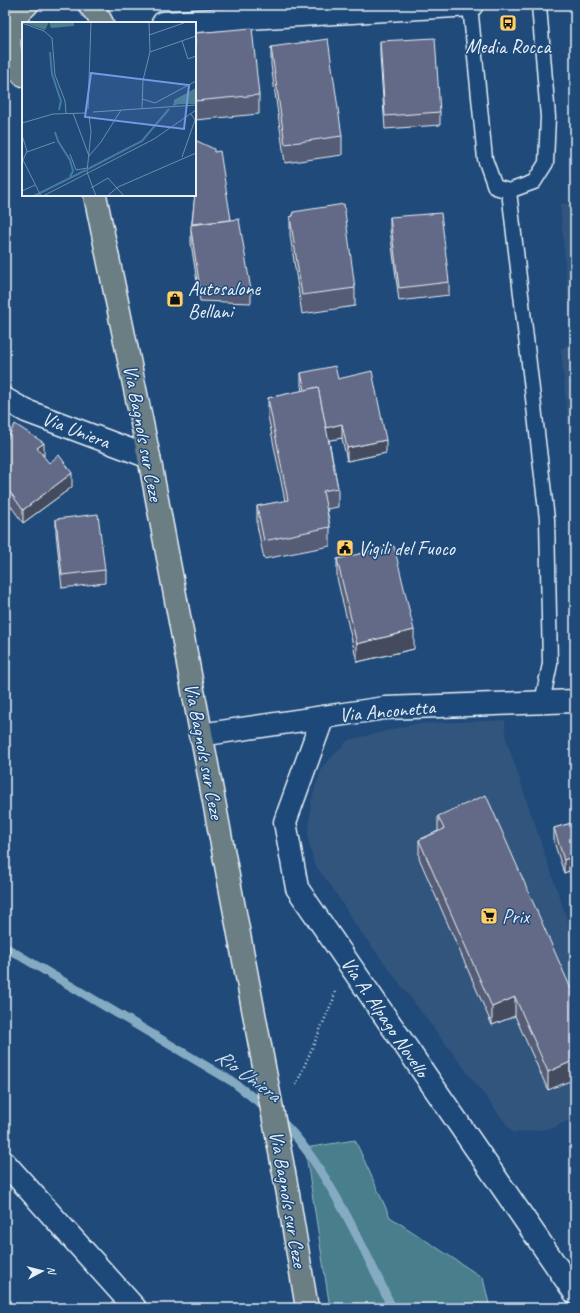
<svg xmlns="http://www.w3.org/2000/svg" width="580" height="1313" viewBox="0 0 580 1313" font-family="Caveat,sans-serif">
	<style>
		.built { fill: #33547e }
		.green { fill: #497e8c; stroke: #98b8c2 }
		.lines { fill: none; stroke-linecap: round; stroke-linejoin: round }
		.stream { stroke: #85abc2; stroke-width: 9 }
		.service-casing { stroke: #e8f1f8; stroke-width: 17 }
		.minor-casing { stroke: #e8f1f8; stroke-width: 25 }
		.tertiary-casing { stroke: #e8f1f8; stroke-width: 25 }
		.secondary-casing { stroke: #e8f1f8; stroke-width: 25 }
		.primary-casing { stroke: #e8f1f8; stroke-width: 25 }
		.path { stroke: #e8f1f8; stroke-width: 2.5; stroke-dasharray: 1 3; stroke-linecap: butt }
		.service { stroke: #1f4a7a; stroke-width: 14 }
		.minor { stroke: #1f4a7a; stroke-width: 22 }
		.tertiary { stroke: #1f4a7a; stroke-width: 22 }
		.secondary { stroke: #1f4a7a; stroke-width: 22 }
		.primary { stroke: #6b7e84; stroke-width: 22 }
		.wall { fill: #555c74; stroke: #e8f1f8 }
		.shaded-wall { fill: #454b5e; stroke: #e8f1f8 }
		.building { fill: #636b87; stroke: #e8f1f8 }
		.labels { text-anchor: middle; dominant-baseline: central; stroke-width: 3; stroke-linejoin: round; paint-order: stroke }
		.poi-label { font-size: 20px; fill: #e8f1f8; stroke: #1f4a7a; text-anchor: start }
		.street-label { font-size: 20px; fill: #e8f1f8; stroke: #1f4a7a }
		.water-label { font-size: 21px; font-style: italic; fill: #cfdfea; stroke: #1f4a7a }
		.inset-river { fill: none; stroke: #437c9e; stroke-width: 2 }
		.inset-road { fill: none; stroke: #6f8dac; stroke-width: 1 }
		.view { fill: #7897e6; fill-opacity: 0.15; stroke: #7897e6; stroke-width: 2 }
		.inset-edge { fill: none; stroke: #e8f1f8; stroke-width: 2 }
	</style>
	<rect width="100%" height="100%" fill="#1f4a7a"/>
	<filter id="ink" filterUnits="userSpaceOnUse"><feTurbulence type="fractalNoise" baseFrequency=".025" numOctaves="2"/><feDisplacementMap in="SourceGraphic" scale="8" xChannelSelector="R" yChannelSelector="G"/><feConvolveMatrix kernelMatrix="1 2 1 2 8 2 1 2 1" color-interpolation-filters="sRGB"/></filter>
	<g filter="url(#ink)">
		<g class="built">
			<polygon points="575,203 575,502 561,349 572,343 560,204"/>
			<polygon points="505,720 506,739 575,943 575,1117 553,1128 513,1133 357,927 332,887 314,864 308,839 311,801 322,767 348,740 415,724"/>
		</g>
		<polygon class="green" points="355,1140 390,1217 483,1278 490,1308 330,1308 305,1148"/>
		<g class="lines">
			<g class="stream">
				<polyline points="5,947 233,1082 269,1110"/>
				<path d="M278,1118C300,1138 316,1163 331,1188C354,1227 373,1267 392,1308"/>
			</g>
			<g class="service-casing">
				<g id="service">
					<polyline points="470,5 485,159 495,187 509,191 534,182 546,163 548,117 539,5"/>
					<polyline points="509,191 547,519 550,664 542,702"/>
				</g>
			</g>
			<g class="minor-casing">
				<g id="minor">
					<polyline points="5,399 26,411 149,457"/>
					<polyline points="323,717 285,822 297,888 575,1293"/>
					<polyline points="200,735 385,708 575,701"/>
				</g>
			</g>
			<g class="tertiary-casing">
				<polyline id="tertiary" points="5,1163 135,1308"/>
			</g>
			<g class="secondary-casing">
				<polyline id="secondary" points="163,23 472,5"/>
			</g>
			<g class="primary-casing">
				<g id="primary">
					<polyline points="89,5 97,14 102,23"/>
					<path d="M23,75C21,72 17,69 15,65C5,46 9,19 27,5"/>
					<polyline points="95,195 149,457 288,1194 307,1308"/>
				</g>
			</g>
			<polyline class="path" points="296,1085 333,1000 335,991"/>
			<use href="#service" class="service"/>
			<use href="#minor" class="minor"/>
			<use href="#tertiary" class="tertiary"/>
			<use href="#secondary" class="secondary"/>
			<use href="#primary" class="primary"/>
		</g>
		<g class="wall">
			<polygon points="195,33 259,95 259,114 195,120"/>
			<polygon points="380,41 440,112 440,125 385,129 380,55"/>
			<polygon points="271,47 342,136 342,155 285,163 271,65"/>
			<polygon points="195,141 214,152 231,220 251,290 251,303 200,301 191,243 191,230 195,195"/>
			<polygon points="293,212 355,288 355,306 302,314 290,235 290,217 293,216"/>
			<polygon points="390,217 449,282 449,295 399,301 390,230"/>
			<polygon points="301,373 338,379 386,453 347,461 342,438 329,440 338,488 338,507 327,509 330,527 330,546 264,559 257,525 257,506 285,501 268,416 268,398 302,391 301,386"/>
			<polygon points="5,443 49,463 72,487 23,523 5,498"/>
			<polygon points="56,519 105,570 105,583 62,588 56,533"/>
			<polygon points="337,559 414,649 357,662 337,578"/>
			<polygon points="438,816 575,998 548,1090 515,1016 492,1025 419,858 419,840 438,831"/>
			<polygon points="575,822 575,889 569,871 564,873 554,842 554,828"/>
		</g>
		<g class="shaded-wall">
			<polygon points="342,424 342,438 325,441 325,428"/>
			<polygon points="386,440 386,453 347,461 347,448"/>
			<polygon points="44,443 44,456 37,448"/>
			<polygon points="72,473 72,487 23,523 23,510"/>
			<polygon points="414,630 414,649 357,662 357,644"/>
			<polygon points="569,858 569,871 564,873 564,860"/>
			<polygon points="515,997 515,1016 492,1025 492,1007"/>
			<polygon points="575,1060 575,1079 548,1090 548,1072"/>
		</g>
		<g class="building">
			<polygon points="252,28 259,95 195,101 195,33"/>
			<polygon points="435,38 440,112 385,116 380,41"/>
			<polygon points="328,39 342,136 285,144 271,47"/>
			<polygon points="195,141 197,141 214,149 214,152 220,151 231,220 192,224 195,192"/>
			<polygon points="344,204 355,288 302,295 290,217 293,216 293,212"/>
			<polygon points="441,213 449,282 399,288 390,217"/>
			<polygon points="239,219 251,290 200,288 191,230 191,225"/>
			<polygon points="335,366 338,379 372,371 386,440 347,448 342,424 326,428 318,387 305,390 301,373"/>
			<polygon points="318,387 338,488 323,491 330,527 264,541 257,506 288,500 268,398"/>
			<polygon points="15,424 44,443 37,448 49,463 59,455 72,473 23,510 5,485 5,443"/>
			<polygon points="98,514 105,570 62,575 56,519"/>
			<polygon points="394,546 414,630 357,644 337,559"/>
			<polygon points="486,795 575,998 575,1060 548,1072 515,997 492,1007 419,840 444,829 438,816"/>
			<polygon points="575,822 575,876 569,858 564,860 554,828"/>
		</g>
	</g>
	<defs>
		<g id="bus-square" transform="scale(0.9)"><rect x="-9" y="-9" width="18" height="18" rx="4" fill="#ffd166" stroke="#1f4a7a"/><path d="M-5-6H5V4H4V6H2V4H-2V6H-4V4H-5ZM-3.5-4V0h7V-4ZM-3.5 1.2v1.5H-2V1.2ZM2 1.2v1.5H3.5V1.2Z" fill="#111"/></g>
		<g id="shop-square" transform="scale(0.9)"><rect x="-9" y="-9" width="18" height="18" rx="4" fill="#ffd166" stroke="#1f4a7a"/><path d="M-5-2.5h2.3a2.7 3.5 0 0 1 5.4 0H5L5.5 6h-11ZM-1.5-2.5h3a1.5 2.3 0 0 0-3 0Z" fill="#111"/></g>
		<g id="civic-square" transform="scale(0.9)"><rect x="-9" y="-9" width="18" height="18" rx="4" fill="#ffd166" stroke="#1f4a7a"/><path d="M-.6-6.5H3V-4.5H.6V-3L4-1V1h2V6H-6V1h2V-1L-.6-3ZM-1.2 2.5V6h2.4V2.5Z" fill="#111"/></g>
		<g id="supermarket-square" transform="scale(0.9)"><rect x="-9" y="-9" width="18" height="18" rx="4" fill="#ffd166" stroke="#1f4a7a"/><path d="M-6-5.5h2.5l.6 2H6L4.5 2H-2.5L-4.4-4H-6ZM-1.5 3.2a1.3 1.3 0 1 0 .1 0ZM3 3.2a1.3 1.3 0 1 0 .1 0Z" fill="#111"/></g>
	</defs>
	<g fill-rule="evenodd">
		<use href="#bus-square" x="508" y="23"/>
		<use href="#shop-square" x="175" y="299"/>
		<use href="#civic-square" x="345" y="548"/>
		<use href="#supermarket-square" x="489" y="916"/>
	</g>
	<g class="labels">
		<g class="poi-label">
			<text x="508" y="46" text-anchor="middle">Media Rocca</text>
			<text x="188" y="288">Autosalone<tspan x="188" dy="23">Bellani</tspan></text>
			<text x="358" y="548">Vigili del Fuoco</text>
			<text x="502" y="916">Prix</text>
		</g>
		<g class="street-label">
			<text transform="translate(76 430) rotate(21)">Via Uniera</text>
			<text transform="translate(143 433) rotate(79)">Via Bagnols sur Ceze</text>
			<text transform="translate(387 711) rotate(-5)">Via Anconetta</text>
			<text transform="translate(204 751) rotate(79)">Via Bagnols sur Ceze</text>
			<text transform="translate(385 1017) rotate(56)">Via A. Alpago Novello</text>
			<text transform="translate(288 1199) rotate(80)">Via Bagnols sur Ceze</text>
		</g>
		<g class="water-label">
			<text transform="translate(248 1075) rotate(36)">Rio Uniera</text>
		</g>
	</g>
	<g transform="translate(22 22)">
		<rect width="174" height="174" fill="#1f4a7a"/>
		<path d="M0,0H25L26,2L23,8ZM27,0H52V4L29,6ZM174,66V82H152V78Z" fill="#497e8c"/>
		<path class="inset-river" d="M28,30L30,52L39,79L37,88M151,83L174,73M33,110L36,119L48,138L51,149L48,155M66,147L120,119L147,87M12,174L64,148"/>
		<path class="inset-road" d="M0,1L22,9L30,16L33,53L43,79L44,91M127,13L162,1M160,19L166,37L174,34M128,30L174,14M120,77L133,81L174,59M120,86L121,58L128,30L127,0M66,87L69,0M71,90L174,83M51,91L67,134L79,120L99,88M67,94L69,110L65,150L74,174M0,101L31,92L63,91M0,113L5,129L1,138L19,174M5,130L33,120M48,132L54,148L65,146M160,135L173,98L169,92M69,166L86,156L102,174M0,169L13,163M21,174L132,117L174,88M85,174L96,165L174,131"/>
		<path class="view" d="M69,51L167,63L162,107L63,95Z"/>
		<rect width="174" height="174" class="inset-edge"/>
	</g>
	<rect width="580" height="1313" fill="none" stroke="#1f4a7a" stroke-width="20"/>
	<rect x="10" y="10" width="560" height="1293" fill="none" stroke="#e8f1f8" stroke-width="1.5" filter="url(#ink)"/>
	<g transform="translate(42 1271) rotate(83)" stroke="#1f4a7a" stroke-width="3" paint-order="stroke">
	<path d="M0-3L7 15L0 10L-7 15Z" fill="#e8f1f8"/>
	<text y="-6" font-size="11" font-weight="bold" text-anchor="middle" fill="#e8f1f8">N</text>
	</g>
</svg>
